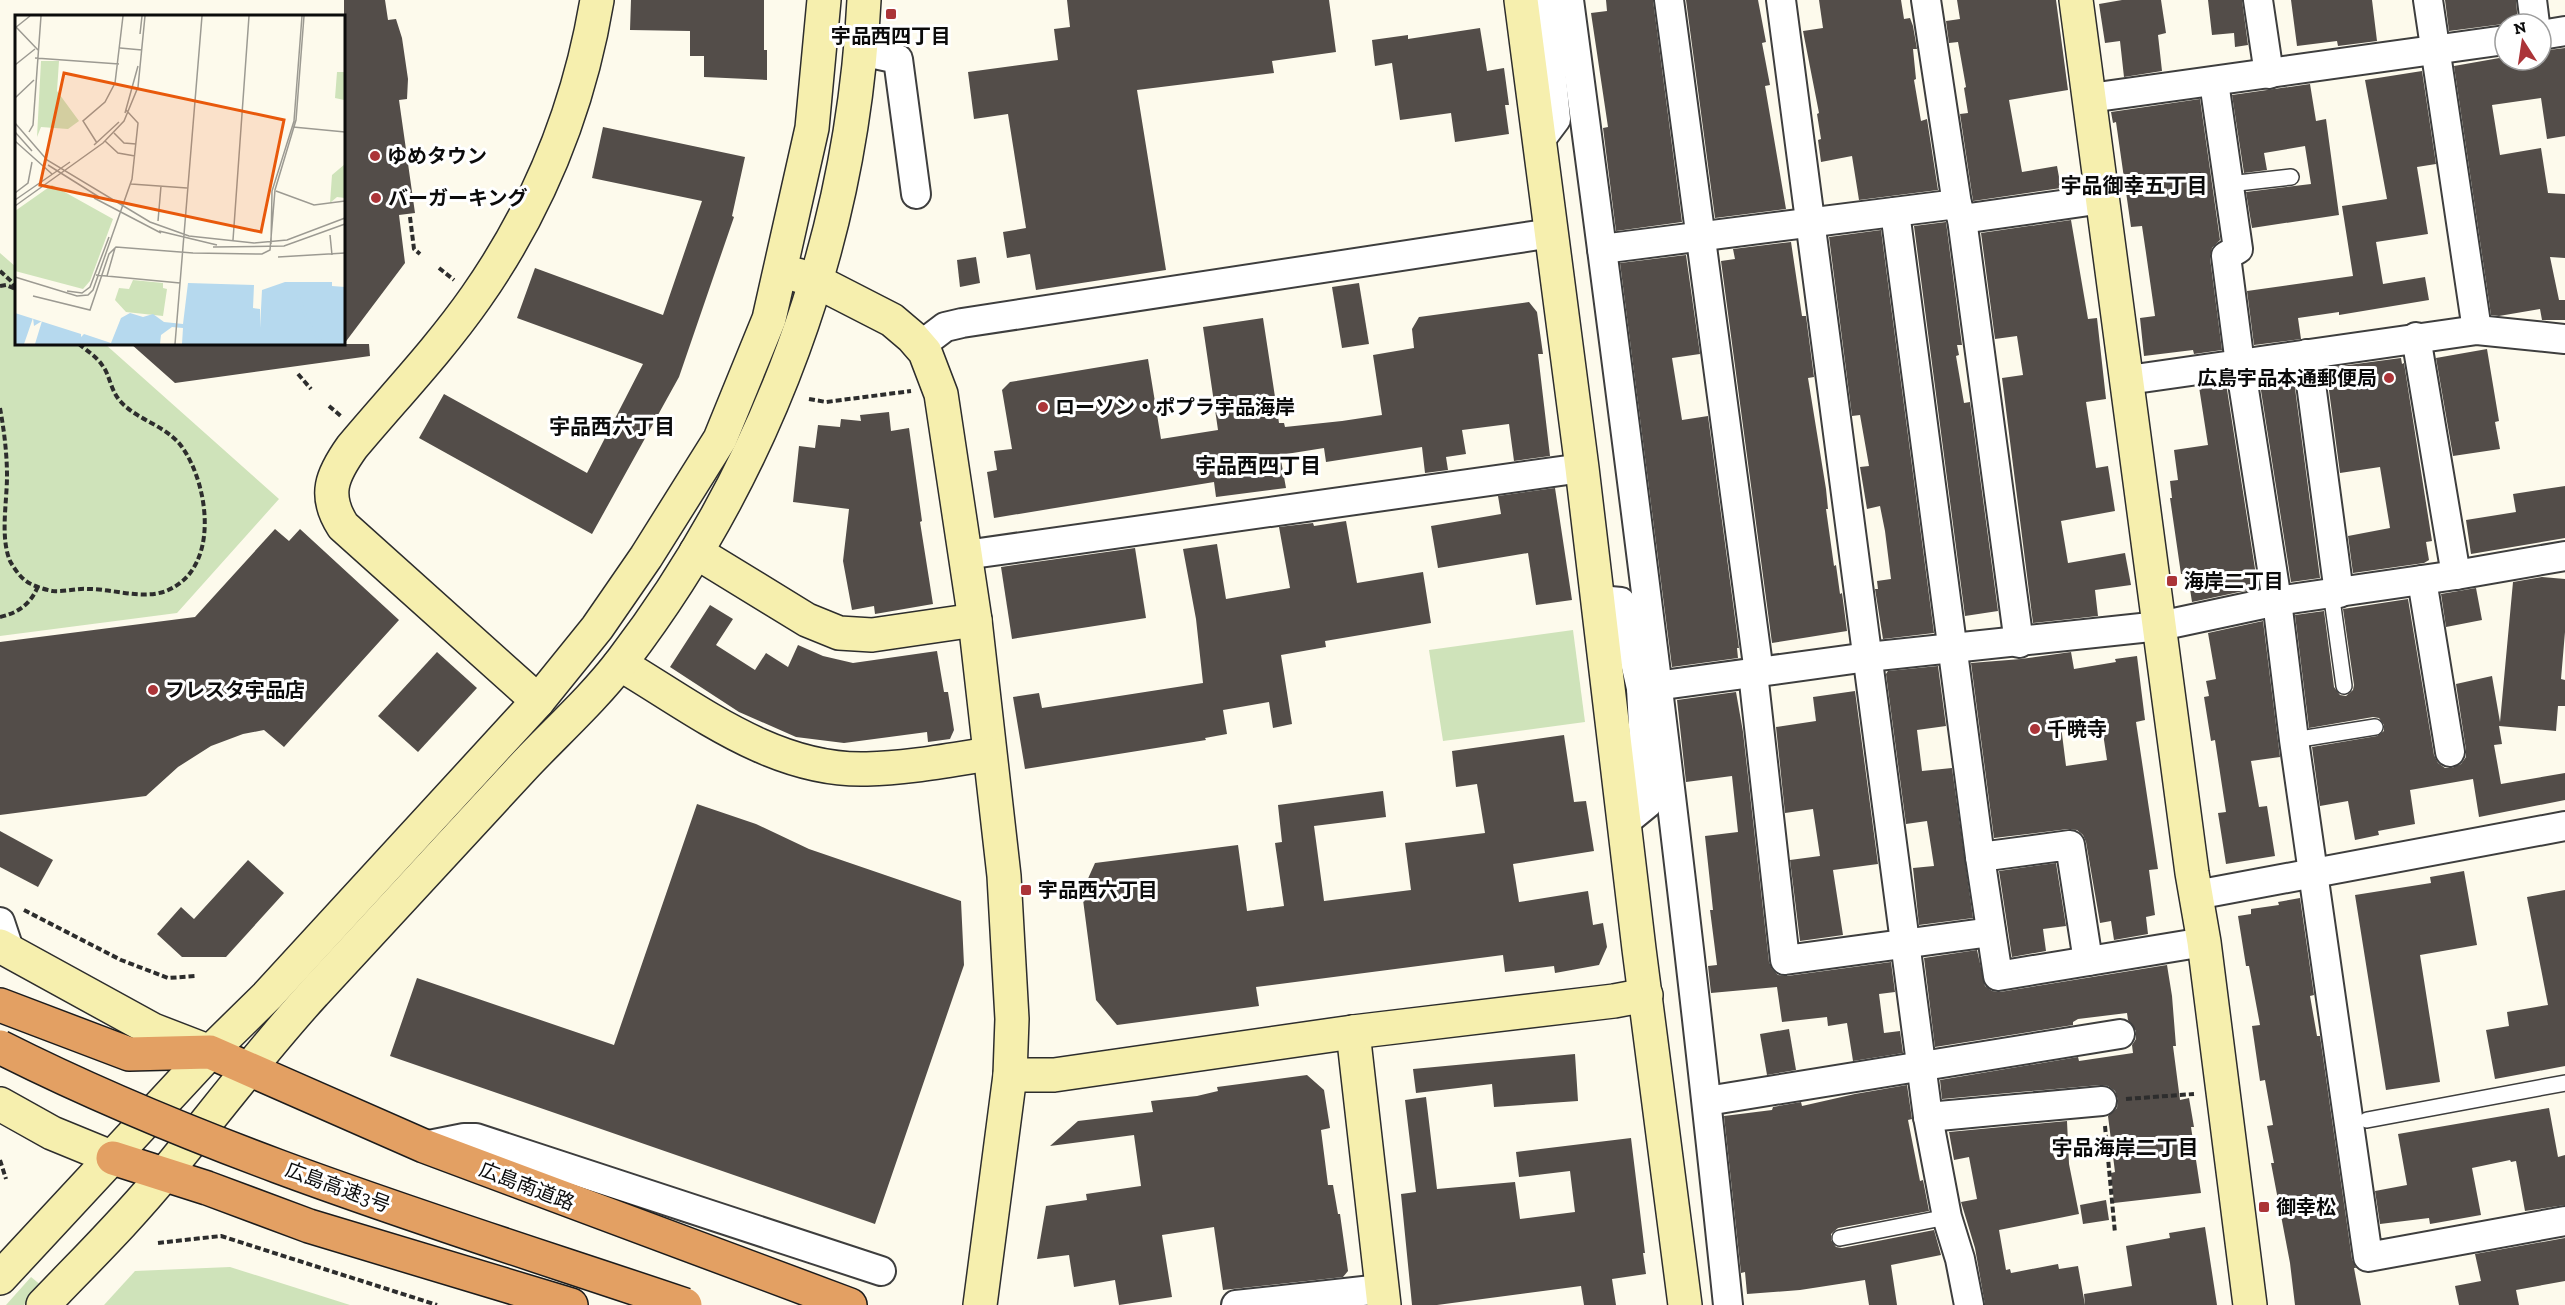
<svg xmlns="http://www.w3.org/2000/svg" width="2565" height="1305" viewBox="0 0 2565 1305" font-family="'Zilla Slab','Noto Sans JP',serif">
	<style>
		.green { fill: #cfe3ba }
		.building { fill: #534d49; fill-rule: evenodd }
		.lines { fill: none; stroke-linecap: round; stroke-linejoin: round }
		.lane-casing { stroke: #3e3e3e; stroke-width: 18 }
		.street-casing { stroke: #3e3e3e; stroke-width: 32 }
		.secondary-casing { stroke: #2d2d2d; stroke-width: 36 }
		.highway-casing { stroke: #1c1c1c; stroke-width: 36 }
		.path { stroke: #2d2d2d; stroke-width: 4; stroke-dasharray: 6 3; stroke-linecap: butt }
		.lane { stroke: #fff; stroke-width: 15 }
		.street { stroke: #fff; stroke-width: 28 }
		.secondary { stroke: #f6efae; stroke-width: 33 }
		.highway { stroke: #e3a063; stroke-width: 33 }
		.highway-bridge-casing { stroke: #1c1c1c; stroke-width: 36; stroke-linecap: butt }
		.highway-bridge { stroke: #e3a063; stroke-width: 33 }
		.poi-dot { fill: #ab3438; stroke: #fff; stroke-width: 2 }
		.labels { text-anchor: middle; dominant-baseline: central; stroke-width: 6; stroke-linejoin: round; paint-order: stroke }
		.poi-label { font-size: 20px; font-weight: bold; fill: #0b0b0b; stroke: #fff; text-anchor: start }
		.street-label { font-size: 20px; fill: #0b0b0b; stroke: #fff }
		.neighbourhood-label { font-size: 21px; font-weight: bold; fill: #0b0b0b; stroke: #fff }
		.inset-river { fill: none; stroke: #b6d9ee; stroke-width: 3 }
		.inset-road { fill: none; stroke: #9c9a92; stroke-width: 1.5 }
		.view { fill: #e8590c; fill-opacity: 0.15; stroke: #e8590c; stroke-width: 3 }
		.inset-edge { fill: none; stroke: #0b0b0b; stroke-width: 3 }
	</style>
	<rect width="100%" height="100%" fill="#fdfaec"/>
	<g class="green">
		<polygon points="0,253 16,267 16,344 105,344 279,499 177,613 0,636"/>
		<polygon points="1573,630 1585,722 1443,741 1429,650"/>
		<polygon points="230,1267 350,1305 104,1305 135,1271"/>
		<polygon points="31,1277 42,1286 24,1305 6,1305"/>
	</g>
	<g class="building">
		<polygon points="344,0 385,0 388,20 396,19 402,38 408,79 407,99 399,100 415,213 399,215 405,263 344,344 369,344 370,356 175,383 131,344 344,344"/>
		<polygon points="631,0 764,0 764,50 767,50 767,80 704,77 704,56 690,56 690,31 630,30"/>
		<polygon points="1067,0 1329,0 1336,52 1272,61 1274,73 1137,90 1166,270 1036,290 1030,254 1007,258 1003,232 1026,228 1008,114 974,119 968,72 1058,60 1054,29 1070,27"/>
		<polygon points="1606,0 1653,0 1682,222 1616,231 1603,128 1608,127 1591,13 1607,11"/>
		<polygon points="1686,0 1758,0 1766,42 1762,43 1770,85 1765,86 1786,209 1715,218"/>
		<polygon points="1819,0 1901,0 1904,19 1910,18 1913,26 1917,49 1913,49 1916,79 1914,80 1921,121 1927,119 1938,190 1859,200 1852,156 1821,162 1818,140 1821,139 1817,114 1819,113 1803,31 1823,28"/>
		<polygon points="1957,0 2056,0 2068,90 2009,100 2022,172 2057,166 2061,188 1973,201 1960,114 1968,113 1964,88 1966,87 1958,42 1949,43 1946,21 1960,19"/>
		<polygon points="2122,0 2161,0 2166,33 2158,35 2162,71 2124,77 2120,41 2105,43 2099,4"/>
		<polygon points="2208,0 2242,0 2248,45 2235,47 2234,33 2212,35"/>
		<polygon points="2291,0 2372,0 2377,41 2338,46 2337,41 2297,46"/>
		<polygon points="2445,0 2516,0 2518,24 2503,24 2449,31"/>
		<polygon points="1480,28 1487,71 1504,68 1509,105 1505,105 1509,134 1455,142 1451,113 1400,120 1392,63 1375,66 1372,40 1408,35 1408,39"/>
		<polygon points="2565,48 2565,136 2547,139 2541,98 2492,105 2500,155 2541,148 2548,193 2565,194 2565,258 2550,257 2559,300 2565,300 2565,320 2542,320 2540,309 2499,316 2491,315 2454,66 2505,57 2505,60 2541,60 2541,51"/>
		<polygon points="2422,71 2436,164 2417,167 2428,234 2376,242 2383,284 2425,277 2429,300 2339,315 2339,312 2298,318 2301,339 2254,345 2247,291 2353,276 2342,206 2387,199 2365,80"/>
		<polygon points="2310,84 2316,121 2326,119 2339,215 2252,228 2246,192 2311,184 2305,146 2264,153 2267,170 2244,173 2232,95"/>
		<polygon points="2200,99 2220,240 2212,248 2210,258 2222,350 2194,354 2193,350 2144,356 2140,318 2155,316 2146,253 2142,226 2131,227 2116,122 2113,123 2111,112"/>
		<polygon points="603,127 745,157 732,216 734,217 679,377 592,534 419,438 444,394 587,473 643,364 517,318 535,268 663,315 702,201 592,178"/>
		<polygon points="2071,220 2088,319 2097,318 2106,399 2086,402 2096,468 2108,466 2115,511 2061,521 2068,563 2125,553 2131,585 2095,590 2098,616 2033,623 2002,378 2023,375 2017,336 1995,339 1981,233"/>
		<polygon points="1946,222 1962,345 1957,345 1959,355 1956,356 1964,403 1970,402 1998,611 1965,616 1914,226"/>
		<polygon points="1881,230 1934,633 1883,639 1875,589 1878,589 1877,581 1891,579 1885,531 1880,506 1867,509 1860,467 1869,466 1860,415 1852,416 1829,237"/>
		<polygon points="1791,242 1802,316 1806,316 1814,377 1808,378 1826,489 1828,509 1826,509 1834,566 1836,565 1840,594 1842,593 1847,631 1772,643 1721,261 1735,259 1733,249"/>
		<polygon points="1686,255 1700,354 1672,358 1682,420 1708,416 1739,648 1737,648 1738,658 1672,667 1620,263"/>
		<polygon points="976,257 980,283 960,287 957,260"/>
		<polygon points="1359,283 1369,344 1342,348 1332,287"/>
		<polygon points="1529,302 1537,312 1543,354 1538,354 1550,456 1514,461 1509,424 1462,430 1466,454 1446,457 1448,470 1425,473 1422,447 1326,462 1324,448 1280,455 1286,488 1216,497 1214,482 994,518 987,472 997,470 994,451 1012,449 1002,390 1010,382 1148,359 1161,439 1218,430 1203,327 1263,318 1279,423 1284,423 1285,427 1342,421 1382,415 1373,355 1414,348 1412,329 1419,317"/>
		<polygon points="2487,349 2499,421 2495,422 2500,449 2453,456 2436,358"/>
		<polygon points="2401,358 2402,364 2404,363 2432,541 2426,542 2429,560 2424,563 2353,573 2348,536 2390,528 2380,467 2340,473 2326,368"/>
		<polygon points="2293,373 2320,578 2291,582 2259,378"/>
		<polygon points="2226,383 2258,588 2192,602 2190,589 2187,589 2184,574 2181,574 2170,498 2172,498 2170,481 2178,480 2174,450 2208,445 2199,387"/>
		<polygon points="889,412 891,431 909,428 922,521 920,522 933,604 875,614 874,606 852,610 843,561 849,509 793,502 799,446 815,448 818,425 840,427 841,419 861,421 860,415"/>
		<polygon points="2565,486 2565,538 2471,554 2466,520 2516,512 2513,494"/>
		<polygon points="1555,488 1572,600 1536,605 1528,553 1438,568 1431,526 1501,514 1498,496"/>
		<polygon points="1346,521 1357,583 1423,572 1431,623 1325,641 1326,647 1281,655 1292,724 1273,728 1269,702 1223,710 1227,734 1205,738 1206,740 1025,769 1013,697 1039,693 1042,708 1203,683 1196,619 1183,549 1217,544 1226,599 1290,588 1279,527 1313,523 1314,526"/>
		<polygon points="275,529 289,541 300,529 399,620 284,747 264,730 243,734 211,746 178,767 146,796 0,815 0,642 195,617"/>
		<polygon points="1135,548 1146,618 1012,639 1001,567"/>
		<polygon points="2542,577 2565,579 2565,632 2561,679 2565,680 2565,706 2558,706 2556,731 2499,726 2502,744 2494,745 2501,784 2565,773 2565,800 2479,817 2473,779 2410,790 2415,824 2378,831 2379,835 2355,840 2348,801 2320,806 2312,747 2377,736 2384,731 2384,725 2379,718 2373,717 2309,728 2295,615 2324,611 2334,687 2340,695 2346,696 2353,690 2354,685 2343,609 2408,599 2434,755 2438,763 2445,768 2452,768 2461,764 2466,757 2466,750 2456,684 2492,676 2500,722 2513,582"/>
		<polygon points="2476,588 2482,620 2446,627 2441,594"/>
		<polygon points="710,605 733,619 716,645 755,670 766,653 788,667 798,645 823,656 853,663 937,651 944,692 948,692 954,730 950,739 928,742 927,732 844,743 796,737 739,712 670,667"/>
		<polygon points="2263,621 2280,757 2251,761 2259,807 2267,806 2275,856 2226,864 2218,813 2226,812 2215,740 2211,741 2204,697 2209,696 2206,681 2216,679 2208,633"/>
		<polygon points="437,652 477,688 418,752 378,716"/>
		<path d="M2071,652L2074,669L2116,662L2115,659L2137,656L2145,720L2136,722L2158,869L2149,870L2155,915L2146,917L2148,934L2114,940L2111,921L2100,923L2086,842L2083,835L2077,830L2068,829L1994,838L1971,663L2021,659ZM2101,720L2107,760L2066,766L2061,726Z"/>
		<polygon points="1938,666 1946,726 1917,730 1922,771 1952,768 1973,918 1919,925 1913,868 1934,866 1927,821 1906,824 1886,674 1888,671"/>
		<polygon points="1855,691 1878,864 1833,870 1843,935 1800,941 1790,860 1820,856 1813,809 1785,813 1776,727 1816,721 1813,697"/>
		<polygon points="1736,692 1743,732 1769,962 1772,969 1778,975 1787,976 1891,962 1895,992 1879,994 1884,1033 1900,1031 1903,1053 1853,1061 1847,1023 1828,1026 1827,1017 1782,1022 1777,987 1711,993 1708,966 1717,965 1710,910 1713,910 1705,836 1738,832 1732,776 1686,782 1677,700"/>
		<polygon points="1564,735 1574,802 1586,801 1594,851 1513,864 1519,902 1588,891 1593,925 1603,923 1607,947 1599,965 1555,973 1554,966 1505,972 1503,955 1256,987 1259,1006 1117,1025 1096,1000 1082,892 1095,863 1238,845 1247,911 1284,906 1275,843 1282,842 1278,805 1383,791 1386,817 1314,826 1324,901 1411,890 1405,843 1485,833 1477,784 1456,787 1452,751"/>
		<polygon points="697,804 756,824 809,849 961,901 964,965 875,1224 390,1056 417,978 614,1045"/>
		<polygon points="0,831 53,860 38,887 0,867"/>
		<polygon points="248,860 284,893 226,957 182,957 157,934 181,907 194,919"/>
		<polygon points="2056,863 2066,926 2043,929 2046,951 2012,957 1999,871"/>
		<polygon points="2464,871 2477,945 2420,955 2440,1082 2386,1090 2355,895 2431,883 2430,877"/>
		<polygon points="2565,890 2565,1066 2495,1079 2486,1030 2509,1026 2507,1012 2548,1005 2527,897"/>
		<polygon points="2300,898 2314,995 2310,996 2317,1036 2320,1036 2352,1259 2356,1268 2354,1268 2361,1305 2295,1305 2290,1263 2271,1163 2274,1163 2267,1126 2273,1125 2265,1080 2260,1081 2252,1026 2260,1025 2249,966 2246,966 2238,916 2251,914 2251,909 2279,905 2278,902"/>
		<polygon points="1977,950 1985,986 1992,991 2000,992 2167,965 2172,996 2176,1046 2173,1046 2180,1100 2189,1098 2194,1127 2191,1127 2201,1193 2114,1203 2111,1173 2115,1172 2108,1116 2117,1108 2118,1100 2115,1091 2108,1086 2100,1085 1942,1099 1940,1080 2078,1057 2079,1061 2133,1053 2132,1045 2136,1039 2136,1031 2128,1020 2127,1013 2078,1019 2073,1022 2073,1025 1935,1047 1924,958"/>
		<polygon points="1789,1029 1796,1070 1767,1075 1760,1034"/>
		<polygon points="1575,1054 1578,1101 1494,1107 1492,1084 1416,1093 1413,1069"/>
		<polygon points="1307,1075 1324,1090 1330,1128 1321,1130 1328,1185 1333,1185 1338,1214 1340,1214 1348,1271 1343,1277 1223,1290 1214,1227 1162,1235 1172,1297 1119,1305 1115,1280 1074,1287 1069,1255 1037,1259 1046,1206 1087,1200 1086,1194 1141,1186 1134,1135 1050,1146 1078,1121 1153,1112 1151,1101 1197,1096 1218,1091 1217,1087"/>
		<polygon points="1907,1085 1912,1119 1908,1120 1920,1181 1923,1180 1929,1211 1838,1228 1831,1234 1831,1240 1836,1247 1842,1248 1934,1230 1941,1255 1891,1265 1897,1305 1869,1305 1865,1280 1800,1290 1747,1294 1745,1272 1741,1273 1724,1116 1772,1110 1773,1107 1801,1102 1802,1106 1855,1094"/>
		<polygon points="1426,1097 1437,1189 1515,1182 1520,1219 1575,1212 1570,1171 1519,1177 1516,1152 1631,1138 1645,1253 1643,1253 1646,1274 1612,1279 1616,1305 1584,1305 1581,1286 1437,1305 1412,1305 1401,1194 1416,1192 1405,1100"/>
		<polygon points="2549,1108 2558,1157 2565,1155 2565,1205 2525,1211 2516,1161 2511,1162 2510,1160 2472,1168 2481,1215 2430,1224 2429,1218 2380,1224 2375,1191 2407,1185 2398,1134"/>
		<polygon points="2067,1121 2069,1164 2079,1214 1999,1230 2006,1270 2010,1269 2011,1273 2058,1264 2059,1269 2078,1266 2085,1305 1985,1305 1975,1248 1961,1202 1977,1199 1969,1157 1954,1160 1949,1132"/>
		<polygon points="2106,1200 2109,1220 2083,1224 2080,1205"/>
		<polygon points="2205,1227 2217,1305 2085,1305 2084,1294 2132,1286 2126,1246 2170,1238 2169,1233"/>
		<polygon points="2565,1238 2565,1281 2516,1290 2519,1305 2459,1305 2455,1286 2481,1281 2475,1254"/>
	</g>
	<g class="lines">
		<g class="lane-casing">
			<g id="lane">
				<polyline points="2229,184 2291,177"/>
				<polyline points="2331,592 2344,686"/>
				<polyline points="2294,740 2375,727"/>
				<polyline points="2367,1120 2565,1083"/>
				<polyline points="1840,1238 1947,1217"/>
			</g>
		</g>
		<g class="street-casing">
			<g id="street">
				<path d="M1569,0C1627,434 1683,869 1728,1305"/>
				<polyline points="1669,0 1759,673"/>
				<polyline points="1781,0 1928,1117 1947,1217 1960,1259 1969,1305"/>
				<polyline points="1926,0 1957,204 1962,219 2019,643"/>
				<polyline points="2258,0 2269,74"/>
				<polyline points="2428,0 2477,330"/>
				<polyline points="2532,0 2535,24"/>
				<polyline points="2541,35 2565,31"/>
				<polyline points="861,51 898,59 916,194"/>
				<polyline points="2214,82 2238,249 2226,256 2240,364 2277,601 2294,740 2368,1257 2565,1221"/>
				<polyline points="2090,98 2505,40"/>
				<polyline points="1538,143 1556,119 1544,0"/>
				<polyline points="1895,212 1980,857 1998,976 2204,942"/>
				<polyline points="1962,219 2103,199"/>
				<polyline points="1602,249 1957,204"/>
				<polyline points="2416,337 2456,575"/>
				<polyline points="920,346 945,327 962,323 1552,233"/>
				<polyline points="2307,354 2339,593"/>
				<polyline points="2128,380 2477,330 2565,339"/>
				<polyline points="965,555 1582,468"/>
				<polyline points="2422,580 2450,752"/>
				<polyline points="1599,600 1621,602 1641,688 1647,804 1625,822"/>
				<polyline points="1753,673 1785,960 1991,932"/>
				<polyline points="1641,688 1868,657 2160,626 2277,601 2456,575 2565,556"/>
				<polyline points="1980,857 2070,845 2088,961"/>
				<polyline points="2196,895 2565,826"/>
				<polyline points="0,922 10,952"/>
				<polyline points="1707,1101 2120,1034"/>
				<polyline points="1928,1117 2102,1101"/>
				<polyline points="424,1146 464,1138 476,1138 881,1271"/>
				<polyline points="1236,1305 1381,1289"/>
			</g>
		</g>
		<g class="secondary-casing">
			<g id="secondary">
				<polyline points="1521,0 1582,468 1639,949 1685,1305"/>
				<polyline points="2076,0 2192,873 2204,942 2250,1305"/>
				<polyline points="797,275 816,281 892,320 912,337 925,352 941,394 975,620 1004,876 1012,1019 1010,1075 980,1305"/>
				<polyline points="696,552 807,620 839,633 872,635 975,620"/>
				<path d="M620,664C696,709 774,772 867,769C908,768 949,760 989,754"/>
				<path d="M538,701L343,526C323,495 332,475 352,447C393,398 439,350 476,297C539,207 579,108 597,0"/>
				<polyline points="0,946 153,1030 210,1052"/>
				<polyline points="1353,1032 1384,1305"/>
				<polyline points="1010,1075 1054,1075 1353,1032 1614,1001 1646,995"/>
				<polyline points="0,1104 52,1133 113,1158"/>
				<polyline points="0,1278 210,1052 267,996 538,701 597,628 646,557 720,439 769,319 812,128 824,0"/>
				<path d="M43,1305C85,1261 129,1218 167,1171C216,1111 262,1050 314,993C384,917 454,841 524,766C557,731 593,699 622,661C768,470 852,240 864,0"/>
			</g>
		</g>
		<g class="highway-casing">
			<g id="highway">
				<polyline points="0,1005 129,1054 210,1052 424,1146 850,1305"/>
				<polyline points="113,1158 207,1188 309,1226 571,1305"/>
			</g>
		</g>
		<g class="path">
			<polyline points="2128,184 2201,174"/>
			<polyline points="410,217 414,249 420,254"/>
			<polyline points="439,268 454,280"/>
			<polyline points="0,271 12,282 16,288"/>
			<polyline points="0,286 6,285 16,289"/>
			<polyline points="298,374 311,389"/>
			<polyline points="809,399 826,402 911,391"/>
			<polyline points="329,406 342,417"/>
			<path d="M0,408C4,430 7,453 7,476C7,502 0,537 10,561C15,570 22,580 31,584C37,587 46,590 53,591C65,592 77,588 89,589C114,589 142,600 166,591C221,569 209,485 182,447C166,425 138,421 120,401C110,389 110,375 102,365C97,357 86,350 79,344"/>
			<path d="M0,617C18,613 31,604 38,586"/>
			<polyline points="24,910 121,960 168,978 196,976"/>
			<polyline points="2126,1099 2194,1094"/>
			<polyline points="2105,1126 2115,1233"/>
			<polyline points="0,1160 6,1179"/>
			<polyline points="158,1243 221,1236 437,1305"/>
		</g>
		<use href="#lane" class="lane"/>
		<use href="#street" class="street"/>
		<use href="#secondary" class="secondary"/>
		<use href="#highway" class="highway"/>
		<g class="highway-bridge-casing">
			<path id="highway-bridge" d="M0,1047C218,1157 454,1227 685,1305"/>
		</g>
		<use href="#highway-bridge" class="highway-bridge"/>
	</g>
	<g class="poi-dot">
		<rect x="885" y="8" width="12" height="12" rx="3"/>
		<circle cx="375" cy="156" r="6"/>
		<circle cx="376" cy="198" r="6"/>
		<circle cx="2389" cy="378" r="6"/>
		<circle cx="1043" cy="407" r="6"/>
		<rect x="2166" y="575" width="12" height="12" rx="3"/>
		<circle cx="153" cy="690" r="6"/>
		<circle cx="2035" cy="729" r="6"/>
		<rect x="1020" y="884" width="12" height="12" rx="3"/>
		<rect x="2258" y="1201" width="12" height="12" rx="3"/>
	</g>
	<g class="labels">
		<g class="poi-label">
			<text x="891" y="36" text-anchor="middle">宇品西四丁目</text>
			<text x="387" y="156">ゆめタウン</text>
			<text x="388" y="198">バーガーキング</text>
			<text x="2377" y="378" text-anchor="end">広島宇品本通郵便局</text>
			<text x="1055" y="407">ローソン・ポプラ宇品海岸</text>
			<text x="2184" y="581">海岸二丁目</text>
			<text x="165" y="690">フレスタ宇品店</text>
			<text x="2047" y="729">千暁寺</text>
			<text x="1038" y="890">宇品西六丁目</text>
			<text x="2276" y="1207">御幸松</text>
		</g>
		<g class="street-label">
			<text transform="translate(527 1186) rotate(21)">広島南道路</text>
			<text transform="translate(338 1187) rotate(20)">広島高速3号</text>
		</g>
		<g class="neighbourhood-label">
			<text x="2134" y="185">宇品御幸五丁目</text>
			<text x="612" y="426">宇品西六丁目</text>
			<text x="1258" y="465">宇品西四丁目</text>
			<text x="2125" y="1147">宇品海岸二丁目</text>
		</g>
	</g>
	<g transform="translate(15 15)">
		<rect width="330" height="330" fill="#fdfaec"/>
		<path d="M26,46H44L42,76L64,106L53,114L26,112L22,122ZM322,57H330L329,85L320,83ZM330,149V183L322,182L315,188L317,160ZM37,170L98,204L75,266L68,274L0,256V196ZM118,265L148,268V273L152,274L148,301L111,297L100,285L104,273L114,274Z" fill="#cfe3ba"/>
		<path d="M270,267H317V271L330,272V329H167L168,313L157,312L146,320L145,329H0V298L66,319V322L69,319L96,328L106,303L115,298L128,302L138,299L149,307L168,309L173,268L239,270L238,293L245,294V313L247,275Z" fill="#b6d9ee"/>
		<path d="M18,303L19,311L27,306L20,329H9Z" fill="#fdfaec"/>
		<path class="inset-river" d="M281,275L293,307L304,325L312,329"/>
		<path class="inset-road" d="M1,12L23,35M0,13L15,1M125,19L127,1M105,33L127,35M20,43L104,49M0,50L20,34M0,83L19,65M110,98L123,51M0,108L32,145L135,207L174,221L239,228L272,225L330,203M278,112L330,117M0,117L17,136M14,117L18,110L26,1M99,118L109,128L121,129M0,126L37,159M90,126L103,138L120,141M82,128L68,106L90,87L100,68L108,1M79,130L104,107M33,150L84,182M116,169L172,173M261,176L299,190L330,186M0,178L13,168L17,147M79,183L146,218M0,185L55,147M0,191L88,128L109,106L123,72L130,1M143,206L146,171M144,216L202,230M315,220L317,240M218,225L234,1M256,229L257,176L279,106L287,1M198,232L269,231L330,209M263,242L330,238M81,260L165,268M92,261L100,233M0,262L62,281L73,280L78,275L117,164L123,108L111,95M52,276L67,278L75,272L94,222M18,281L75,295L94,239L101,232L178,238L247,239L255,235L260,175L281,105L289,1M160,329L187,1"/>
		<path class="view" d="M49,58L269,105L246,217L25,170Z"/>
		<rect width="330" height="330" class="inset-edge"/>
	</g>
	<g transform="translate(2523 42) rotate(348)"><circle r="28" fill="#ffffff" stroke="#9d9d9d" stroke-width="1.5"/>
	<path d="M0-4.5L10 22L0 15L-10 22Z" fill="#ab3438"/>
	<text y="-9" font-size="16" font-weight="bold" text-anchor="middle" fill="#0b0b0b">N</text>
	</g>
</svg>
